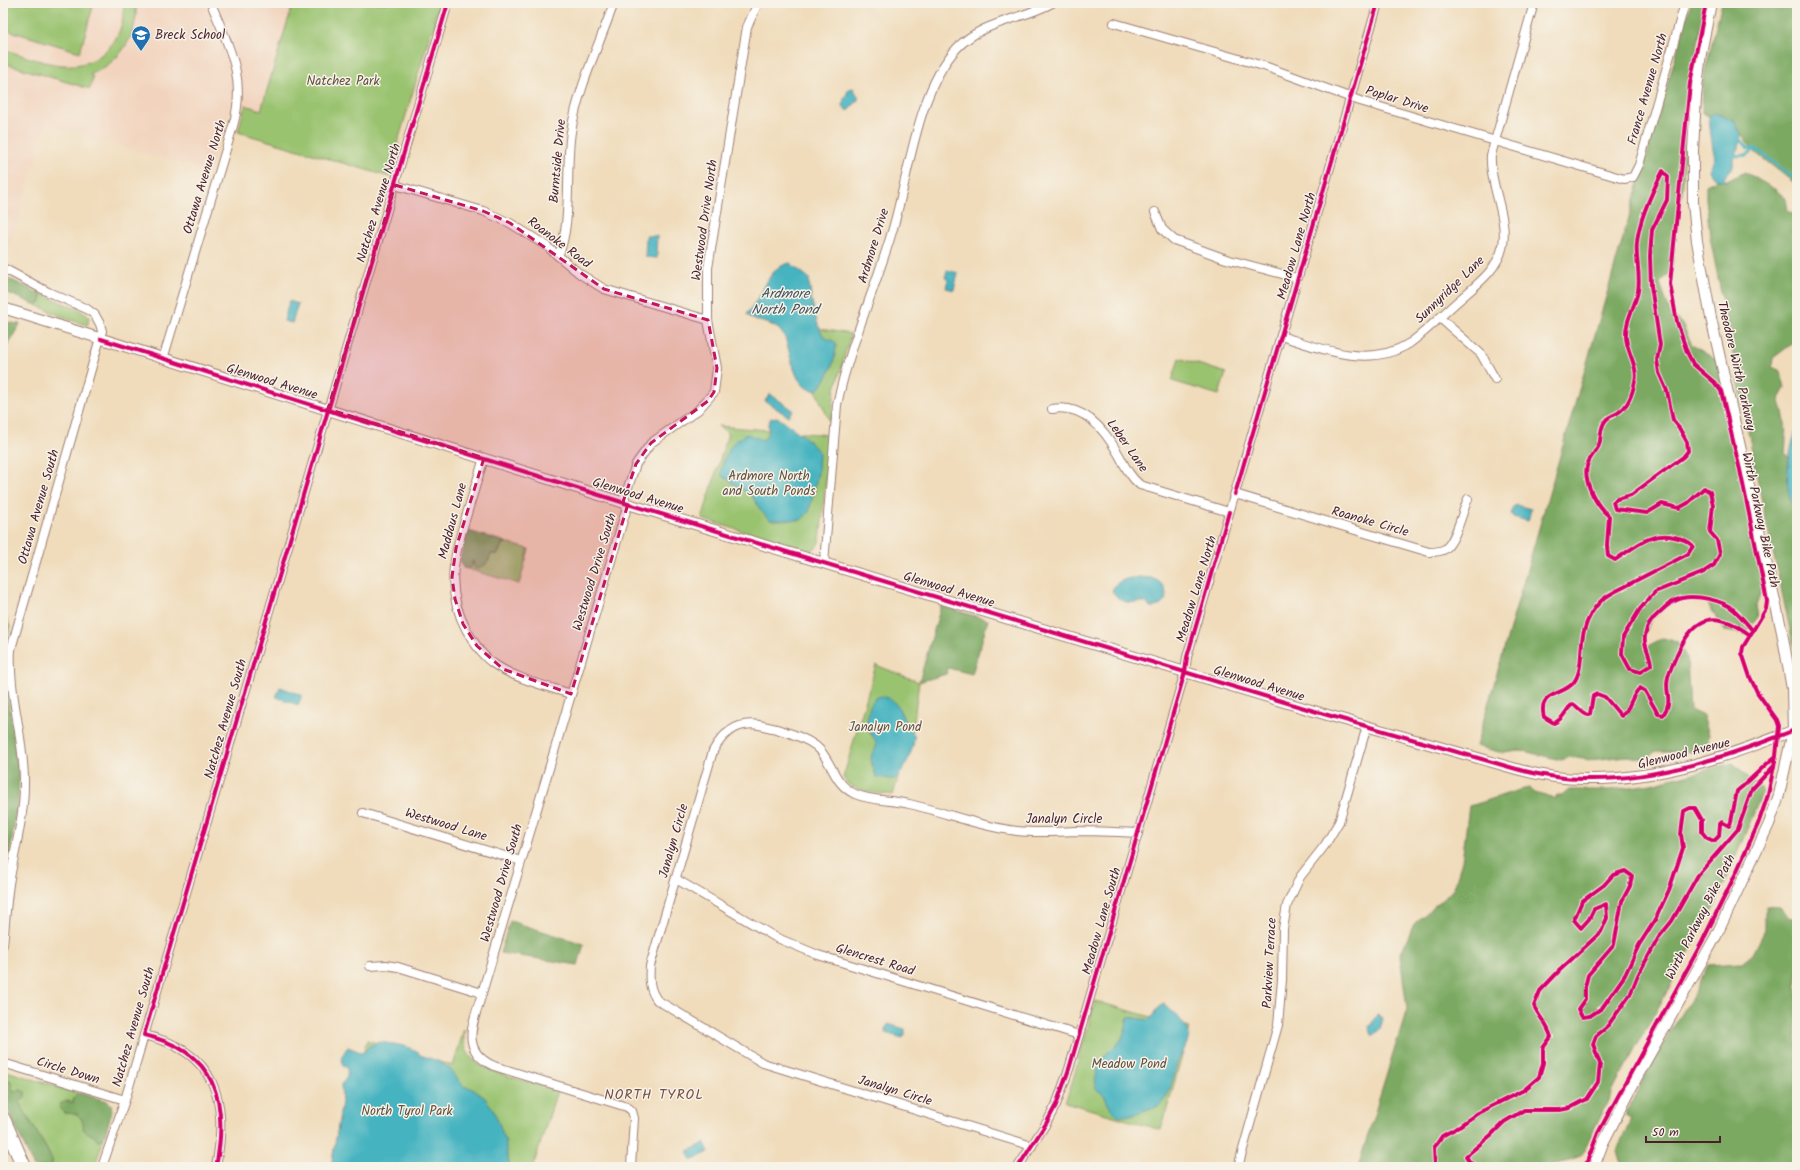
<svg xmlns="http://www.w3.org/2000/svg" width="1800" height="1170" viewBox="0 0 1800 1170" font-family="Kalam,sans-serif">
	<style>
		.built { fill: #f2d4be }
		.green { fill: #9ac370; stroke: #72714e }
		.forest { fill: #7ba962; stroke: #626446 }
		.water { fill: #45b3c0; stroke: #486976 }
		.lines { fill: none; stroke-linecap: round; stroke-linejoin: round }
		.stream { stroke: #45b3c0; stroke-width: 3 }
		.minor-casing { stroke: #9d7e73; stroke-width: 10 }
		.tertiary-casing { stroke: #9d7e73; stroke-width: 12 }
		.motorway-casing { stroke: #9d7e73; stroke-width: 16 }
		.minor { stroke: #fff; stroke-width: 8 }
		.tertiary { stroke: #fff; stroke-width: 10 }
		.motorway { stroke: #fff; stroke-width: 14 }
		.cycleway-casing { stroke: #f7f3e8; stroke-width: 6 }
		.cycleway { stroke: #d6006c; stroke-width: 4 }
		.marked { fill: #c2185b; fill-opacity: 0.2; stroke: #c2185b; stroke-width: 3; stroke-dasharray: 8 5; stroke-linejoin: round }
		.labels { text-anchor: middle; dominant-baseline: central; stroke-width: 3; stroke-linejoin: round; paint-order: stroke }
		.poi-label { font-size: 13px; fill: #4a1f2b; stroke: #f7f3e8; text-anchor: start }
		.park-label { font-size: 13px; fill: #625040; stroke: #f7f3e8 }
		.street-label { font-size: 13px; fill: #4a1f2b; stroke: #f7f3e8 }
		.water-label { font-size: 14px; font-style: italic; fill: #48535f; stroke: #f7f3e8 }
		.neighbourhood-label { font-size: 14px; letter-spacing: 1px; fill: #774d44; stroke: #f7f3e8 }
	</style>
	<rect width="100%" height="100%" fill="#f7f3e8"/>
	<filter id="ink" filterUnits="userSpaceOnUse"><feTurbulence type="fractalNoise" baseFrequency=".025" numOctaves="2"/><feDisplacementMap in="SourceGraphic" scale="8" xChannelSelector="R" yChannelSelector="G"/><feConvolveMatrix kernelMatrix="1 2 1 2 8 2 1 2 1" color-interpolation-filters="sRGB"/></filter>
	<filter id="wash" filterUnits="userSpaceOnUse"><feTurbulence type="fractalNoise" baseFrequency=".012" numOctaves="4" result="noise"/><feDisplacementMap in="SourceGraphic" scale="16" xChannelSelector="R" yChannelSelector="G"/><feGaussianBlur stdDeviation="0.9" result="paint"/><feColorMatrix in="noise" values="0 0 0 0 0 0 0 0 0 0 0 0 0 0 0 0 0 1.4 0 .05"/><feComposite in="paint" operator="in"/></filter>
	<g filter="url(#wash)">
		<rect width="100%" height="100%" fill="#f0dcbb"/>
		<polygon class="built" points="3,3 293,3 261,110 231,102 210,172 46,124 6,260 3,258"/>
		<g class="green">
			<polygon points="3,3 94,3 80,52 3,29"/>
			<path d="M123,3H136C138,37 120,62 90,75L93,77L90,89L3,63V49C41,61 82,81 112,44C121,32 125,17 123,3Z"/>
			<polygon points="293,3 440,3 434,20 436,21 433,31 431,31 397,145 399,146 390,177 238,132 245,105 261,110"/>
			<polygon points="41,294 80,310 89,317 88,324 87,325 68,319 36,305 41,302"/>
			<polygon points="784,323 851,334 835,389 831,424"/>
			<polygon points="1179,358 1226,373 1219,395 1172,381"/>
			<path d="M718,426L830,435L821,531C820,542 818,552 805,550L702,519L728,433Z"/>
			<polygon points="506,543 529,549 519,584 468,569 472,565 472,560 474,562 489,561 491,554 498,554 502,544"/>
			<path d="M876,665L919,682L913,727L893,795C875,792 854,793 843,778Z"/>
			<polygon points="1095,1001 1190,1028 1161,1130 1065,1102 1072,1083"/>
			<path d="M464,1029C461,1064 487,1070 515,1078C529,1082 543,1087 557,1091L533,1167H331L367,1040L453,1066Z"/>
			<path d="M3,1070L78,1093C72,1100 72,1106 65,1113L77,1114L81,1118L88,1133L94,1135L98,1140L104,1138L98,1157L93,1167H52V1160L46,1148L19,1102L21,1090L13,1091L5,1078Z"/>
		</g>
		<g class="forest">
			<polygon points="1691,3 1706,3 1690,83 1685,127 1683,185 1671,272 1660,283 1670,313 1682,324 1692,345 1721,363 1773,587 1762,589 1756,606 1758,617 1745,634 1725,631 1706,601 1682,598 1664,608 1652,619 1644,635 1646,647 1663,638 1678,642 1687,659 1690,710 1703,716 1709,735 1707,749 1697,752 1656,751 1645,759 1627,756 1590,760 1571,757 1561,760 1519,750 1503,752 1503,753 1476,746"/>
			<polygon points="1722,3 1797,3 1797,185 1756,153 1741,134 1734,120 1714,113 1709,116 1702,113 1703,79"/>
			<path d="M1745,172L1776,190L1786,199L1788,211L1797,215V340L1773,358L1772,367L1781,371L1785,388L1779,399C1786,417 1787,435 1785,454L1789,457C1788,479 1787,493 1797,513V686L1794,648L1762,502L1710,237L1706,199V185L1717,180L1727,181Z"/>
			<polygon points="3,276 41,294 41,302 36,305 3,291"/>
			<polygon points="3,322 20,324 3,353"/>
			<path d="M468,531L506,542V543L502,544L498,554H491C488,562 486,566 478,569L475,568L473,565L474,562L472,561V565L468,569L463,568L460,559Z"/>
			<polygon points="941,606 988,620 972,674 948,668 946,674 919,682"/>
			<polygon points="3,609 10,627 5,646 5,673 19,779 18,799 7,871 3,871 3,781 6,779 3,776"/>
			<path d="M1733,763L1763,791L1717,901L1616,1084L1581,1156L1548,1167H1358L1407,1009L1400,955L1414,924L1453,890L1462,861L1469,806C1489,801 1508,792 1529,788L1535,793L1555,799L1557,796H1562L1569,790H1610L1651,784Z"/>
			<polygon points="1765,906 1779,907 1790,918 1797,918 1797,1167 1623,1167 1617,1152 1631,1118 1625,1115 1656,1055 1695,993 1708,965 1742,963 1753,954 1765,930"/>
			<polygon points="510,921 584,944 578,965 500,953"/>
			<polygon points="3,1072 5,1078 11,1081 13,1091 21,1090 25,1092 25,1098 19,1102 46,1148 52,1160 52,1167 34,1167 3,1099"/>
			<path d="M78,1093L107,1101L111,1104L112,1111L104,1138L98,1140C94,1135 88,1134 83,1129C84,1122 82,1119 77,1114L65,1113L60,1108V1104L67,1101L73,1103V1098Z"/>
		</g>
		<g class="water">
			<polygon points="853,88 858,96 858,100 850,109 847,111 843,106 844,99 849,89"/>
			<path d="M1714,113L1734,120L1741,134L1739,148L1733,159V167L1724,178L1727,181C1717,180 1713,179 1709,170L1715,157C1713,152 1709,123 1709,116Z"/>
			<polygon points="646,236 657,236 656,253 658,253 657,258 645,257"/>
			<path d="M790,263L809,278C809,290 816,328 824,336C827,339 832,340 835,342L836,345C836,360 828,380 817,390C794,393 791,352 785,338C776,318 753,325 747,314C752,307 757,300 761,293C769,279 772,267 790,263Z"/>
			<polygon points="947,270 958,273 954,290 946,288 948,279 945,278"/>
			<polygon points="289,301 298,304 292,323 284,321"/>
			<polygon points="770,394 793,410 788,416 765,401"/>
			<path d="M777,417L805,437L819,452L818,473L809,512L801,520H770L761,511L752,496L721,475C722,459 731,440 747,434L763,440L769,432L768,424L771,418Z"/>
			<path d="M1797,427V513C1780,488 1789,454 1797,427Z"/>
			<polygon points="1516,505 1531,509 1528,521 1513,517 1511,513 1513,507"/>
			<path d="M1140,577C1146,578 1153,577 1158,581C1171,590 1168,609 1150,607C1144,598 1136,604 1127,602C1120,601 1116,596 1112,591C1116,579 1130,578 1140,577Z"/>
			<polygon points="280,687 302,695 298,705 276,697"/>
			<path d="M882,696C899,701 899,711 907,725C909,729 912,732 914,735C916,744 903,776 894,779C889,780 882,777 876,777C873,766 867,758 876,748V741L865,726C870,715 867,698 882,696Z"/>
			<path d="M1164,1004C1169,1008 1188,1027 1189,1033C1189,1044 1180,1055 1177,1064C1173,1077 1171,1093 1161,1104C1158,1108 1150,1108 1145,1110C1123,1118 1115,1122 1105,1097C1102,1091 1094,1091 1095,1083C1096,1075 1098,1065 1103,1058C1109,1050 1118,1046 1122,1038C1126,1032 1126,1024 1128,1017L1149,1020C1156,1016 1155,1008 1164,1004Z"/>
			<polygon points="1377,1015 1383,1018 1380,1030 1374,1035 1372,1035 1369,1026"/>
			<polygon points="888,1024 905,1029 905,1036 903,1036 903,1038 885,1033"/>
			<path d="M380,1042L405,1046L417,1051L420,1055L438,1061L450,1069L463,1086L471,1088L484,1097L493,1109L500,1126L506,1143V1150L510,1167H331L342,1102L341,1084C347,1079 348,1075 347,1068L343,1066C341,1059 343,1052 348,1047L363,1053L369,1046Z"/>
			<polygon points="705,1143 709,1152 692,1160 688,1151"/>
		</g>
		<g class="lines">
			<g class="stream">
				<polyline points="1740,140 1745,144 1748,148 1756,149"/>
				<polyline points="1735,156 1746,155 1756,149 1797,181"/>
			</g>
		</g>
	</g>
	<g filter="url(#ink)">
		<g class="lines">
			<g class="minor-casing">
				<g id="minor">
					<polyline points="1114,23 1267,67 1360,101 1624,179 1633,177 1639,165 1685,3"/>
					<polyline points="395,185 483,211 510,223 545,245 580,274 604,289 708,320"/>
					<polyline points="1155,212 1162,229 1174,240 1226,259 1297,278"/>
					<path d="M558,256C573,223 565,169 571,132C578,88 599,45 614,3"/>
					<path d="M3,268L48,292L87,309L95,315L100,324L102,331L11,649C8,695 25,739 24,785C24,818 14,852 9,884C6,905 5,925 3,945"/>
					<polyline points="1440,318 1481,354 1495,379"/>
					<path d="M1281,336C1323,349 1369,369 1410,343C1427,331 1442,315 1458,301C1476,285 1498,270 1503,245C1508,216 1489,184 1491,155L1534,3"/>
					<path d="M163,359L233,126C247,77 229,48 211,3"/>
					<path d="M1052,409C1084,403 1105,430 1119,455C1125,466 1130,477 1140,485L1229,512"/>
					<path d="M484,458C478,478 472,497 466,517C453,558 445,591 467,631C475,644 482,656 494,664C516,679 546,686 571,694"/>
					<path d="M1235,494L1429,552C1435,552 1440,552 1445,549C1456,541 1462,512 1468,499"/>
					<polyline points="623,502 636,464 651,443 698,410 714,392 717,368 708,320 708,268 744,45 747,27 758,3"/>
					<path d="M628,504L482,993C474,1022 458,1050 494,1066L627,1107L632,1111L634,1118L631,1167"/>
					<path d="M824,563L837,405C849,347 874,292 891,235C909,178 916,92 957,48C983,21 1021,20 1052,3"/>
					<polyline points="363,813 521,861"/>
					<polyline points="676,879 775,937 818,955 1079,1035"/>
					<polyline points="370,966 386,965 398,967 482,993"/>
					<path d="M144,1035C216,1051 229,1101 216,1167"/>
					<polyline points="3,1063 125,1100"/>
					<path d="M1032,1146L763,1063L657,1000C649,989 649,979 650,966L713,751C723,733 737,721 759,725C775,728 809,737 820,750C833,765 835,785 855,794C871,801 892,800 909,804C945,812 980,827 1017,831C1036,833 1056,832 1075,831C1096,831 1117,832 1138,833"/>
					<polyline points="102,1167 125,1100 448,3"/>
					<polyline points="1018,1167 1047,1122 1056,1105 1069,1069 1185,672 1187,657 1378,3"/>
					<polyline points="1238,1167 1278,1025 1282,980 1283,929 1287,905 1300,877 1325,845 1339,822 1367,726"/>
				</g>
			</g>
			<g class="tertiary-casing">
				<g id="tertiary">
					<path d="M3,308L628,504L1324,714L1520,770C1540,775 1561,779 1583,779C1656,781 1730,756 1797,729"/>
					<polyline points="1594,1167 1603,1143 1637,1077 1716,936 1769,824 1779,795 1793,731 1792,689 1782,632 1711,318 1697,241 1693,203 1693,150 1696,97 1701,53 1711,3"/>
				</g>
			</g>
			<g class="motorway-casing">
				<polyline id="motorway" points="3,1119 24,1167"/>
			</g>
			<use href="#minor" class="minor"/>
			<use href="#tertiary" class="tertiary"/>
			<use href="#motorway" class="motorway"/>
			<g class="cycleway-casing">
				<g id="cycleway">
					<path d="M101,339L628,504L1324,714L1520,770C1540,775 1561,779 1583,779C1656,781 1730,756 1797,729"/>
					<polyline points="1235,494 1378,3"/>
					<path d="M1750,635C1716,609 1695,615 1677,654C1674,662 1670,669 1668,677C1664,693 1674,700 1663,715L1658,714L1645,691L1640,688C1630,696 1631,710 1621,716L1605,697L1597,694L1593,696L1590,714L1588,715C1582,714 1579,707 1573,704C1564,710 1566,718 1554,723L1544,717C1537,691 1564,696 1574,682C1584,668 1579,647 1584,631C1587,620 1593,608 1602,600C1609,594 1618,590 1626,586C1646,575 1667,565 1688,554L1693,546C1687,540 1682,539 1674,537C1650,531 1634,548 1615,560L1608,556L1607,545L1609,516C1597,507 1583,482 1587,466C1589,457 1597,451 1599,445C1602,436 1599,428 1606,420C1609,416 1615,415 1619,412C1628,406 1633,392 1635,381C1639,368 1626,350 1626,337C1625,320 1635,307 1638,291C1641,274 1635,258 1637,242C1639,221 1653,190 1663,171L1668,177L1667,200L1652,230L1650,256L1651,286L1660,345L1657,360L1659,373L1667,391L1673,420L1678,426L1687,442L1688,451L1683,457L1631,495L1617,499L1613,502L1615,509L1647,513L1662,504L1679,508L1688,503L1704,488L1710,492L1713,505L1710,532L1717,540L1720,554L1714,565L1702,573L1655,592L1640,609L1623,637L1622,654L1630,669L1640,672L1651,665C1651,655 1643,646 1645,636C1646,626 1654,617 1661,611C1666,606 1675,600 1682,598C1697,595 1723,600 1734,610C1741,616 1747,624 1753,631"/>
					<path d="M216,1167C229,1101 216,1051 144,1035L448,3"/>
					<polyline points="1018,1167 1047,1122 1056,1105 1069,1069 1185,672 1187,657 1229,512"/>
					<path d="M1435,1167L1434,1148L1442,1136L1455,1129L1478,1113L1524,1090L1539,1077L1543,1063V1048L1551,1037C1547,1023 1540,1019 1534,1006L1540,991L1560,970L1601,932L1607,918L1606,904L1594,909L1589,919L1581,928L1574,920L1582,901L1604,885L1613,875L1625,871L1632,876L1630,886L1622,901L1614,945L1588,975L1585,987V999L1578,1009L1582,1017L1590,1016L1602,1008L1625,975L1639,945L1655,920L1669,890L1683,848L1681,834L1684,811L1690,808H1695L1702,820V832L1707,838L1714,841L1719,836L1720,824L1722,822L1729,826L1731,822L1737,791C1751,780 1762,767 1776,756"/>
					<polyline points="1476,1167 1469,1161 1466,1156 1491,1135 1504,1122 1524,1110 1560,1110 1570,1108 1587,1099 1598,1082 1600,1064 1593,1044 1596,1036 1606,1028 1630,995 1638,975 1659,937 1672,921 1698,875 1738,829 1752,789 1774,766"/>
					<polyline points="1585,1167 1598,1133 1702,942 1735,875 1758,824 1768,795 1776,756 1779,726 1777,720 1757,692 1750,677 1742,653 1743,647 1766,609 1767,601 1740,470 1721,391 1714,382 1693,364 1687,352 1677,322 1670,284 1690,83 1706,3"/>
				</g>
			</g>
			<use href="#cycleway" class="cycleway"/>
		</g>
	</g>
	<path class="marked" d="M395,185L483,211L510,223L604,289L708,320L717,368L714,392L708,401L651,443L636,464L623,502L628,504L571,694L503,669L477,646L463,624L455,599L452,577L456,548L484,458L328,409Z"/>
	<defs>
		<g id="school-pin" transform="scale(1)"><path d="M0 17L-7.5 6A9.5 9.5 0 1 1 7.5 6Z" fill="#1f6fb2" stroke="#f7f3e8"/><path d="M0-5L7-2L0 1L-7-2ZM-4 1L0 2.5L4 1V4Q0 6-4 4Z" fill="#fff"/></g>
	</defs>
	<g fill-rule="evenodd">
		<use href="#school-pin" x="141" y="35"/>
	</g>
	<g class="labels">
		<g class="poi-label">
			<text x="155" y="35">Breck School</text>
		</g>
		<g class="park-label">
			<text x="343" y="81">Natchez Park</text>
			<text x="769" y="476">Ardmore North<tspan x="769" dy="15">and South Ponds</tspan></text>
			<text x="885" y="727">Janalyn Pond</text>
			<text x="1129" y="1064">Meadow Pond</text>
			<text x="407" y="1111">North Tyrol Park</text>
		</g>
		<g class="street-label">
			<text transform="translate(1648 89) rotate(-74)">France Avenue North</text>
			<text transform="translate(1397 100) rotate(17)">Poplar Drive</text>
			<text transform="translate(558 161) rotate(-85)">Burntside Drive</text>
			<text transform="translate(205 177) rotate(-73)">Ottawa Avenue North</text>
			<text transform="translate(379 203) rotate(-73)">Natchez Avenue North</text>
			<text transform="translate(705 220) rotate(-82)">Westwood Drive North</text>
			<text transform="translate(559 243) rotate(37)">Roanoke Road</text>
			<text transform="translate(874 246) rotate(-73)">Ardmore Drive</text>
			<text transform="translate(1297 246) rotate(-74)">Meadow Lane North</text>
			<text transform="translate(1450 290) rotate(-44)">Sunnyridge Lane</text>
			<text transform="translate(1736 366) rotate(77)">Theodore Wirth Parkway</text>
			<text transform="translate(272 382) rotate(17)">Glenwood Avenue</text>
			<text transform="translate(1127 446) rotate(55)">Leber Lane</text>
			<text transform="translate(638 496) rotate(17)">Glenwood Avenue</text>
			<text transform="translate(39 507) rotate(-74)">Ottawa Avenue South</text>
			<text transform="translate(1760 520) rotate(78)">Wirth Parkway Bike Path</text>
			<text transform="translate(453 521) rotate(-75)">Maddaus Lane</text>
			<text transform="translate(1370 522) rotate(16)">Roanoke Circle</text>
			<text transform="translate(595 572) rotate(-73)">Westwood Drive South</text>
			<text transform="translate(1197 589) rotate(-73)">Meadow Lane North</text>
			<text transform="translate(949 590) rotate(17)">Glenwood Avenue</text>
			<text transform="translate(1259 684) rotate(17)">Glenwood Avenue</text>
			<text transform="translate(226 719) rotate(-74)">Natchez Avenue South</text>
			<text transform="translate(1684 754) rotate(-14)">Glenwood Avenue</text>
			<text x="1064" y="819">Janalyn Circle</text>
			<text transform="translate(446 825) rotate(17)">Westwood Lane</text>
			<text transform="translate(674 841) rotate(-74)">Janalyn Circle</text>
			<text transform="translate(502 883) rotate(-74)">Westwood Drive South</text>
			<text transform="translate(1701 917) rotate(-63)">Wirth Parkway Bike Path</text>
			<text transform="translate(1102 921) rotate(-74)">Meadow Lane South</text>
			<text transform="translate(875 960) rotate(17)">Glencrest Road</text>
			<text transform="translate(1270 963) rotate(-87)">Parkview Terrace</text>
			<text transform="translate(134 1027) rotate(-74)">Natchez Avenue South</text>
			<text transform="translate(68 1071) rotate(17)">Circle Down</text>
			<text transform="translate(895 1091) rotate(17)">Janalyn Circle</text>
		</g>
		<g class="water-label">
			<text x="785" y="294">Ardmore<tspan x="785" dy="16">North Pond</tspan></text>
		</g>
		<g class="neighbourhood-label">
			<text x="654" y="1095">NORTH TYROL</text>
		</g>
	</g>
	<rect width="1800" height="1170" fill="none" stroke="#f7f3e8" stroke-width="16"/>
	<path d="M1646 1136v6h74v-6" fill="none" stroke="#4a1f2b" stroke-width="2"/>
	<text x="1652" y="1136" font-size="12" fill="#4a1f2b" stroke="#f7f3e8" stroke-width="3" paint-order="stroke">50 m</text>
</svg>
